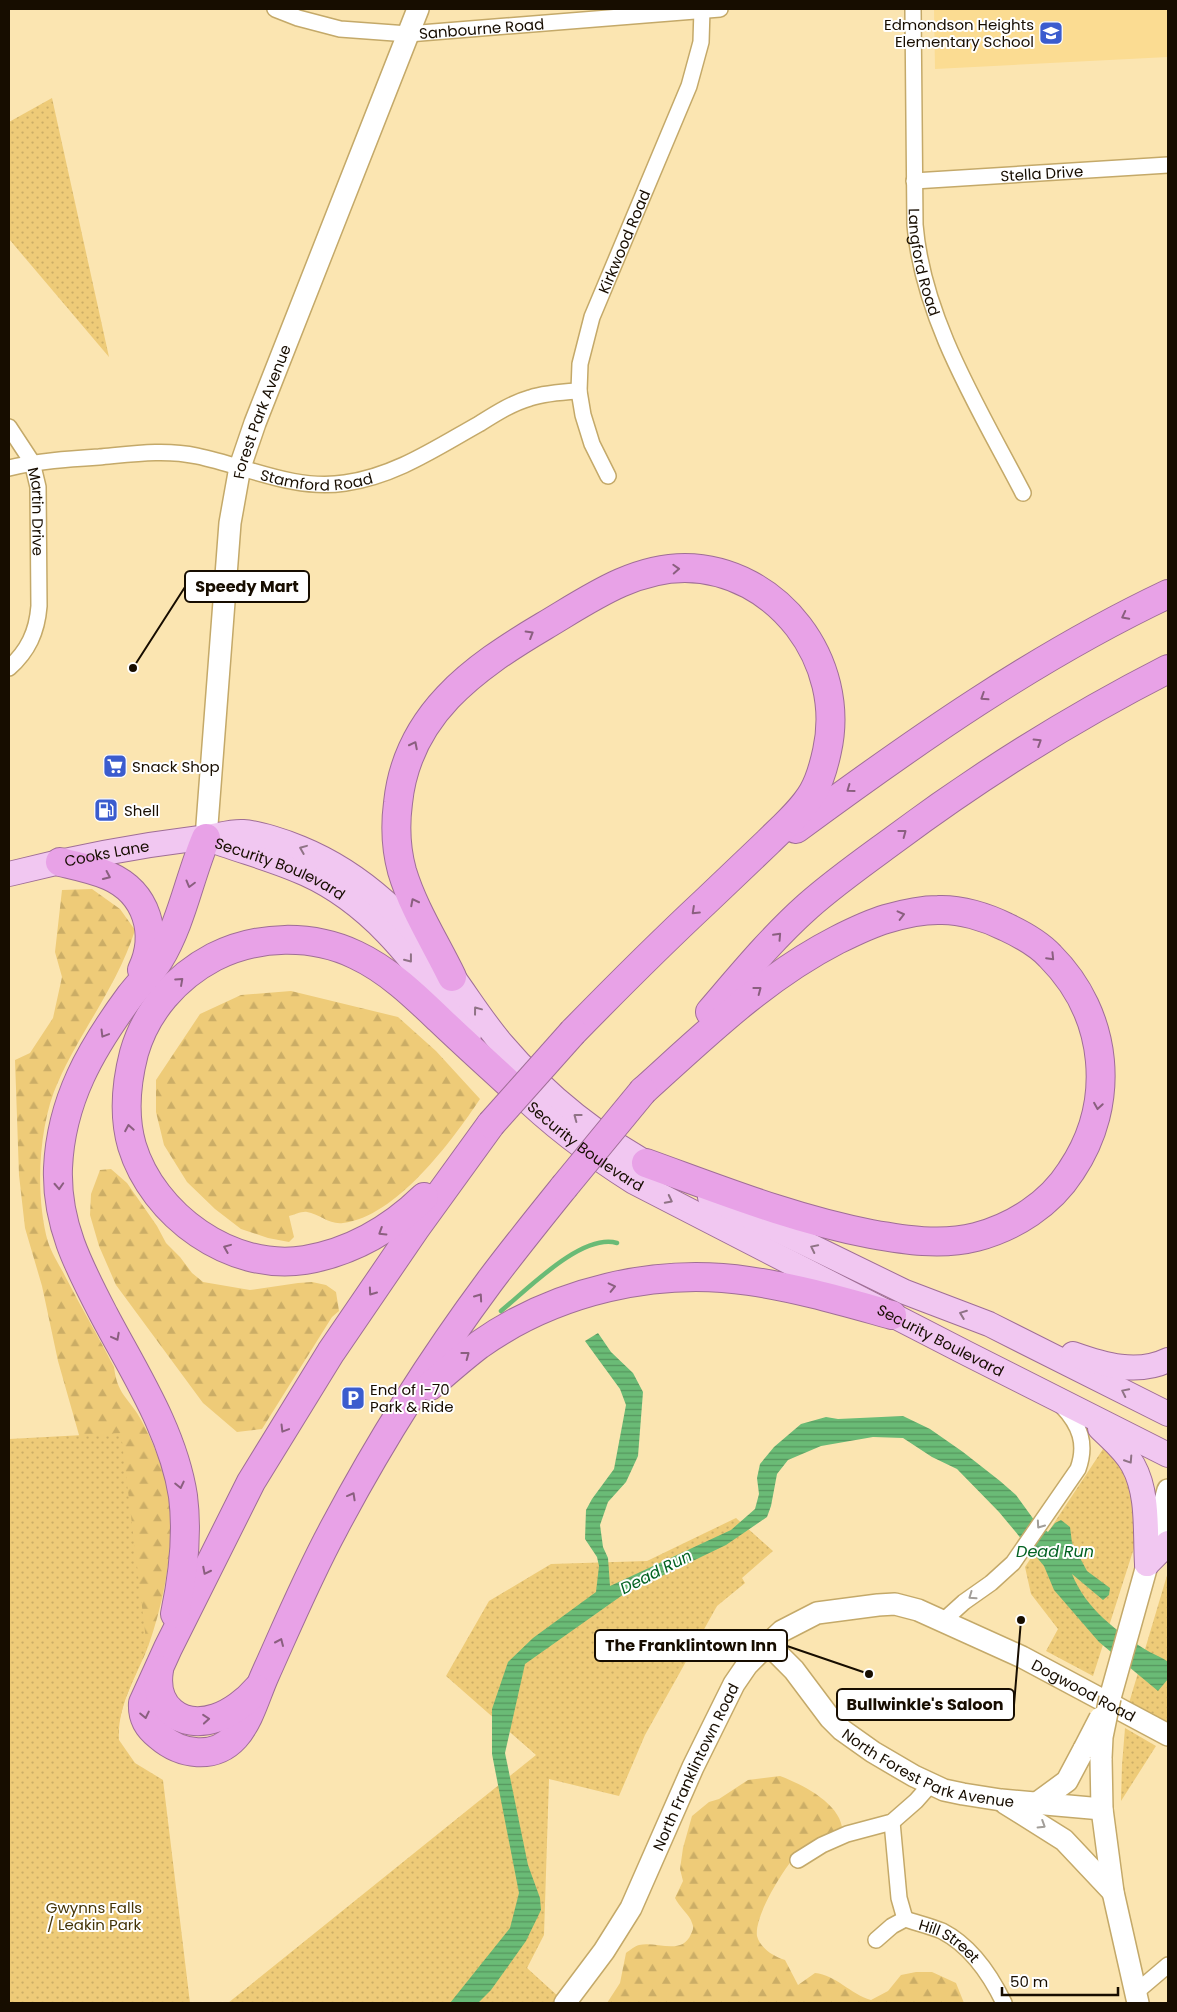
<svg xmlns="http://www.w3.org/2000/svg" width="1177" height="2012" viewBox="0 0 1177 2012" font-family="Poppins,sans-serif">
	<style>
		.built { fill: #fbdc92 }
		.forest { fill: url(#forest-firs) }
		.park { fill: url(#park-dots) }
		.water { fill: url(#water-rules) }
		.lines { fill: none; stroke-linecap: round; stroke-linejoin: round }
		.stream { stroke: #6abb76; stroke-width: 4.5 }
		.street-casing { stroke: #c4a969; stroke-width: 18 }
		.secondary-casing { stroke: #c4a969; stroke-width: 24 }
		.primary-casing { stroke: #9f6e96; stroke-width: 26 }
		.highway-casing { stroke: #9f6e96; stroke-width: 30 }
		.street { stroke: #fff; stroke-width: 15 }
		.secondary { stroke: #fff; stroke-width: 21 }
		.primary { stroke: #f1c7f1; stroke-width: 24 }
		.highway { stroke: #e8a2e7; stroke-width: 28 }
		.secondary-bridge-casing { stroke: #c4a969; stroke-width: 24; stroke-linecap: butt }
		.highway-bridge-casing { stroke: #9f6e96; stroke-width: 30; stroke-linecap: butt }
		.secondary-bridge { stroke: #fff; stroke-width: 21 }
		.highway-bridge { stroke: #e8a2e7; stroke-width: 28 }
		.oneway { stroke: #8a5f7f }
		.oneway2 { stroke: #8f7385 }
		.oneway3 { stroke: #a29e99 }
		.labels { text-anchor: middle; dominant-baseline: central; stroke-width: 4; stroke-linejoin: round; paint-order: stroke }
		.poi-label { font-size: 15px; fill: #170d00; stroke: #fff; text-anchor: start }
		.street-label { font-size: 15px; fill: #170d00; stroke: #fff }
		.park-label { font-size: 15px; fill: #443407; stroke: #fff }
		.water-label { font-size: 16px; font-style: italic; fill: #036222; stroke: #fff }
		.leader { fill: none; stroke: #170d00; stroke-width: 2 }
		.callout-dot { fill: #170d00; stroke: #fff; stroke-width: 2 }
		.callout { fill: #fff; stroke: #170d00; stroke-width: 2 }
		.callout-label { font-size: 16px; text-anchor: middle; font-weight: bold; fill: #170d00 }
	</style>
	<defs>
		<pattern id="forest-firs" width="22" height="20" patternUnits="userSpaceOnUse" patternTransform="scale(1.25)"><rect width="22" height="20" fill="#eecb78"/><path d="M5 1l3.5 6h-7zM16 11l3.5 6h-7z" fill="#cbad66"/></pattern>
		<pattern id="park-dots" width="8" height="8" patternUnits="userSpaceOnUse" patternTransform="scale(1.25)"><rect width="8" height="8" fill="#eecb78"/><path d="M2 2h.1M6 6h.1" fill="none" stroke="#cbad66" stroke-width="1.8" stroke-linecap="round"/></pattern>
		<pattern id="water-rules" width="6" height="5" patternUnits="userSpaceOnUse" patternTransform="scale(1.25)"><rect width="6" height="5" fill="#6abb76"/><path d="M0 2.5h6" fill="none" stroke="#56965e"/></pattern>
	</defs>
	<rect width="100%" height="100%" fill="#fbe5b1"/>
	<polygon class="built" points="934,9 1168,9 1168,57 935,69"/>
	<g class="forest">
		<path d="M92,889L120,909L135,930C118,985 81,1030 58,1082C38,1126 35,1196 48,1242C52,1254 60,1266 65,1276C81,1307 98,1336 114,1367C117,1391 124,1394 137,1413C153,1439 170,1482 171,1513C172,1558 163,1605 148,1647C136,1677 117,1706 119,1740L79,1435L58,1361L42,1286L25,1228L19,1175L15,1060L30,1053L53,1018L62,977L55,952L62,890Z"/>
		<path d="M291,991L398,1017L436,1051L480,1099C452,1141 396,1217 343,1223C330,1225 319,1214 307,1212C302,1211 294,1215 289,1216L294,1237L289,1242L268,1238L241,1229L215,1209L187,1182L164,1145L156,1112V1080L200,1014L241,995Z"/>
		<polygon points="111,1169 127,1183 157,1226 166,1243 180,1257 192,1273 203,1282 250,1290 298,1283 312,1282 326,1285 336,1292 339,1311 332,1317 262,1429 237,1432 203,1403 116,1285 99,1246 90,1215 91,1194 100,1170"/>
		<path d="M780,1776C801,1784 838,1802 842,1827C832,1837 816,1837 805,1846C789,1859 754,1914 757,1936C760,1948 774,1957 785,1960L798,1985L815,1973C836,1975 850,1994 871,2000L888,1991L901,1975L916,1972H932L956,1983L964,2003H607L620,1983L626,1953C630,1950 635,1946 639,1945C657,1941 682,1956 691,1934C693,1930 694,1927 692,1923C690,1915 679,1907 675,1898L683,1881L680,1869L683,1848L692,1816L709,1802L719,1799L748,1780Z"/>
	</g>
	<g class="park">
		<polygon points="52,98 109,357 9,239 9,122"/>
		<polygon points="121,1433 147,1648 125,1699 118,1726 119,1740 135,1763 163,1780 190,2003 9,2003 9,1439"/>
		<polygon points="1105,1446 1129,1480 1137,1508 1134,1548 1093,1676 1046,1651 1058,1629 1031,1594 1025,1567"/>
		<polygon points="736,1518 773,1551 742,1578 745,1583 717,1606 645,1735 619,1796 549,1779 544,1935 527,1968 560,1998 556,2003 228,2003 536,1755 446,1676 489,1601 551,1564 647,1561"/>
		<polygon points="1168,1572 1168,1724 1129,1703"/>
		<polygon points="1125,1728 1156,1746 1121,1801 1122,1765"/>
	</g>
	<path class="water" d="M598,1333L611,1352L633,1373L643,1392L638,1456L626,1482L608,1502L600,1525L603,1547L608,1558L610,1586L731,1530L755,1509L759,1494L757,1478L760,1464L774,1447L801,1424L826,1417L838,1419L903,1416L930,1429L963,1452L1000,1481L1016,1495L1037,1524L1048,1532L1055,1523L1061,1520L1070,1527L1072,1543L1087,1571L1110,1588L1109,1595L1103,1600L1072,1574C1086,1609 1117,1632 1148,1651C1155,1655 1162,1657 1168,1662V1679L1158,1691L1099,1642L1054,1590L1044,1566L999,1512L957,1469L932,1457L903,1438L873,1437L821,1446L788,1460L777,1474L771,1506L767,1517L726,1545L624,1594L525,1664L505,1753L528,1865L540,1898L541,1910L526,1941L491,1990L478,2003H450L510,1928L519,1893L492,1754V1709L508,1662L533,1638L596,1592L599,1566L597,1557L585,1539L586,1510L592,1499L614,1469L626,1405L620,1389L585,1341Z"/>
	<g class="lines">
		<path class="stream" d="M501,1311C528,1289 582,1233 617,1243"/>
		<g class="street-casing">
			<g id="street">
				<path id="s1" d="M275,9L298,18L340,29L408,34L720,9"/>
				<path id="s2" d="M913,9L915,225C923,320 980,410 1023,493"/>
				<path id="s3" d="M914,181L1168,165"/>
				<path id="s4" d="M9,427L32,462L38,487L39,606C37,632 28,651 9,668"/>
				<path id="s5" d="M9,468C38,461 68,459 99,457C132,454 165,449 197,456C246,466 294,491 345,483C395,476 436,448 479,424C495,414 512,403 530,398C545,393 563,392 579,391"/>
				<path id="s6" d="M608,476L592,444L583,415L579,391L580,364L592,317L689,86L701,42L702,9"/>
				<path d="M943,1621L964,1602L991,1583L1013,1563L1078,1469C1087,1444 1080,1425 1062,1406"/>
				<polyline points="892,1822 899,1898 905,1919"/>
				<polyline points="798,1860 822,1845 847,1834 892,1822 916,1801 931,1784"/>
				<path id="s7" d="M876,1940L892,1926L905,1919C917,1923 930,1926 942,1931C971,1946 990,1974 1004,2003"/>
				<polyline points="1135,1993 1168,1965"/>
			</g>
		</g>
		<g class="secondary-casing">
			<g id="secondary">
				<path id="s8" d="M206,838L230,523L240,467L255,423L418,9"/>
				<path id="s9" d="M768,1644L794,1670L830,1718L842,1730L873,1752L914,1776L944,1790L963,1794L1001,1800L1102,1809"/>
				<polyline points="1110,1698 1168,1490"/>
				<polyline points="1101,1758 1102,1809 1113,1892 1138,2003"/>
				<polyline points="1005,1803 1064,1840 1113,1892"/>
				<polyline points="1037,1803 1067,1781 1084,1749"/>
				<path id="s10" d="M565,2003L604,1951L631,1908L693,1767L734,1684L747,1665L768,1644L782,1631L817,1613L878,1605L895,1604L918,1610L1022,1657L1168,1735"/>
			</g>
		</g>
		<g class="primary-casing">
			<g id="primary">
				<path id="s11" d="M206,838C239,851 274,859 306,874C379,907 422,974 469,1035"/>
				<path id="s12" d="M9,874C72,858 135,846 200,838C214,837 230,831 243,832C259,833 286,842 300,848C366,875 410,922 453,977C469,999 484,1023 502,1044C547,1097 602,1140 663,1172"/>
				<path id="s13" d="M506,1080C544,1120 588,1153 634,1182L966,1353L1168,1455"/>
				<polyline points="710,1197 905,1292 989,1324 1168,1414"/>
				<path d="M1073,1354C1104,1365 1137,1375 1168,1360"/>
				<path d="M1100,1428C1111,1439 1125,1450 1133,1465C1149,1494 1145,1532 1147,1564"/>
				<polyline points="1147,1564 1168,1543"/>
			</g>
		</g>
		<g class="highway-casing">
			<g id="highway">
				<path d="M796,829C914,742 1035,657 1168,594"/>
				<path d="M60,862C77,866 93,869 109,876C147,893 159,934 142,970"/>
				<path d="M452,977C435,942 413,908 402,871C396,849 395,826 398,803C407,715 473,668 544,626C588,600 632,568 685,568C778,569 847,662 827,751C824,765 820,780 813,792C802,811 783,827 768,842C747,862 726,882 705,902C660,944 617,987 573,1032"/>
				<path d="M710,1012C741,976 772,938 808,906C835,882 865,861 895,839C981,775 1072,718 1168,669"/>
				<path d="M643,1091C704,1036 763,978 837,940C853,932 869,924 886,919C903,914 921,910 938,910C960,909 986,917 1006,927C1021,934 1038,943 1050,956C1109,1015 1117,1103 1071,1171C1050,1204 1014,1227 976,1237C941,1246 905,1240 871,1234C793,1219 721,1190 646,1163"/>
				<path d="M491,1124L415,1229L331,1352L251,1482L168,1648L143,1703C142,1718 148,1727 159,1736C181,1755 214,1760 235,1737C250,1720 256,1695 265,1675C287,1626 308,1576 334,1528C379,1443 432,1359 490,1281C514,1249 539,1218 564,1187"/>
				<path d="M424,1197C390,1230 352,1252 305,1260C231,1272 153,1215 132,1146C123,1115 126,1084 134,1053C146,1011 176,977 214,957C258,935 312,934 356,955C388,970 414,995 439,1019C465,1044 492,1068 519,1093"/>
				<path d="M430,1386C446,1372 462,1358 479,1345C555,1291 657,1267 749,1281C798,1288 845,1302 892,1315"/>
				<path d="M175,1614C183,1576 188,1535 183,1496C173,1431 134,1372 104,1315C79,1267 56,1224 58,1168C61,1100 91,1049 130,996C139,984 151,973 159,960C182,922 189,878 206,838"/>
				<path d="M159,1670C153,1706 180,1730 216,1718C231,1713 247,1701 257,1689"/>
			</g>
		</g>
		<use href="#street" class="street"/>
		<use href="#secondary" class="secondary"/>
		<use href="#primary" class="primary"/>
		<use href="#highway" class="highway"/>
		<g class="secondary-bridge-casing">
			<g id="secondary-bridge">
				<polyline points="1084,1749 1100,1718"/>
				<polyline points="1101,1758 1102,1737 1110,1698"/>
			</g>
		</g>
		<g class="highway-bridge-casing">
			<g id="highway-bridge">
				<polyline points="491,1124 573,1032"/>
				<polyline points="564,1187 643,1091"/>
			</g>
		</g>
		<use href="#secondary-bridge" class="secondary-bridge"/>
		<use href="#highway-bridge" class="highway-bridge"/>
	</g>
	<defs><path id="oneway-chevron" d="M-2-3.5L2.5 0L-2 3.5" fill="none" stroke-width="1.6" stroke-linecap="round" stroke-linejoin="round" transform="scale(1.25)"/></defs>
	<g class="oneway">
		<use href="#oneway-chevron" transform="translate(676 569) rotate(-3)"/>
		<use href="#oneway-chevron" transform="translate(1125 616) rotate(153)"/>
		<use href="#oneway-chevron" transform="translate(530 634) rotate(-31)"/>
		<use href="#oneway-chevron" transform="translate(984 697) rotate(147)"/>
		<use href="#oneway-chevron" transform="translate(1038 742) rotate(-32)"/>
		<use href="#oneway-chevron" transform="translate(414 745) rotate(-63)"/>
		<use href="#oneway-chevron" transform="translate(850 789) rotate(144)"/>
		<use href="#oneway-chevron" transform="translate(903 833) rotate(-37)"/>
		<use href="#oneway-chevron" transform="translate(107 876) rotate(25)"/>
		<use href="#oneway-chevron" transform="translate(190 884) rotate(105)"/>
		<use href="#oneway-chevron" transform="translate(414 902) rotate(-117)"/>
		<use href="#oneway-chevron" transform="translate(695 911) rotate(137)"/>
		<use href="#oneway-chevron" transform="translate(901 915) rotate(-14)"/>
		<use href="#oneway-chevron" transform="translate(778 936) rotate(-47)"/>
		<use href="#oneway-chevron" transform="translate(1051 957) rotate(46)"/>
		<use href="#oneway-chevron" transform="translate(180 981) rotate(-42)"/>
		<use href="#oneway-chevron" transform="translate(758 990) rotate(-37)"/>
		<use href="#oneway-chevron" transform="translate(104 1034) rotate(121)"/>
		<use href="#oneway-chevron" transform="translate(1098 1106) rotate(99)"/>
		<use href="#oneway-chevron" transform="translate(129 1128) rotate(-100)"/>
		<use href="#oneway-chevron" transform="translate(59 1186) rotate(87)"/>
		<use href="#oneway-chevron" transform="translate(382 1232) rotate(148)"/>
		<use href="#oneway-chevron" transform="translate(227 1248) rotate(-158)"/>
		<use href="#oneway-chevron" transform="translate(612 1287) rotate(-13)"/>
		<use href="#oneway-chevron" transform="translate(372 1292) rotate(125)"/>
		<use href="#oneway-chevron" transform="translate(479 1297) rotate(-55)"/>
		<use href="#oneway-chevron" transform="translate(116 1337) rotate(62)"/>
		<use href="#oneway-chevron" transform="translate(466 1355) rotate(-37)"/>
		<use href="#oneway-chevron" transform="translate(284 1429) rotate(121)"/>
		<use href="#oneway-chevron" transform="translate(180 1485) rotate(77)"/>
		<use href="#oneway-chevron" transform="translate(352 1496) rotate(-61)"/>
		<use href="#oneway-chevron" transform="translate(206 1571) rotate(117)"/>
		<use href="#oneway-chevron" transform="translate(280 1642) rotate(-66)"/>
		<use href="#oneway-chevron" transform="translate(145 1715) rotate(78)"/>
		<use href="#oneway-chevron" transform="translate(206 1719) rotate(-5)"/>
	</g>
	<g class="oneway2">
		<use href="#oneway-chevron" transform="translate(303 849) rotate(-158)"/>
		<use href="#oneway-chevron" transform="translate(409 959) rotate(52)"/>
		<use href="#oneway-chevron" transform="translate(477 1010) rotate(-127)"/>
		<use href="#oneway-chevron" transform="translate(577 1117) rotate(-143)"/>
		<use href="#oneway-chevron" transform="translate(669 1200) rotate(27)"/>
		<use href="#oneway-chevron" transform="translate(814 1248) rotate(-154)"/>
		<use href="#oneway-chevron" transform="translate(963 1314) rotate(-159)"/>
		<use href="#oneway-chevron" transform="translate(1125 1392) rotate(-154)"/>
		<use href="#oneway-chevron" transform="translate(1129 1460) rotate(57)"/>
	</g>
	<g class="oneway3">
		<use href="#oneway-chevron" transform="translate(1040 1525) rotate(125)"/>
		<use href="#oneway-chevron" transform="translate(972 1596) rotate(145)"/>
		<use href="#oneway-chevron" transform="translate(1042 1825) rotate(32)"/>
	</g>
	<defs>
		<g id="school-square" transform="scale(1.25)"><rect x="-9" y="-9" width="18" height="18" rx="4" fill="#3b5cce" stroke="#fff"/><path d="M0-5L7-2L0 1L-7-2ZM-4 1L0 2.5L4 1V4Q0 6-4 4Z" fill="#fff"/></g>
		<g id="supermarket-square" transform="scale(1.25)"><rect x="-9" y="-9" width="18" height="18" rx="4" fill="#3b5cce" stroke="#fff"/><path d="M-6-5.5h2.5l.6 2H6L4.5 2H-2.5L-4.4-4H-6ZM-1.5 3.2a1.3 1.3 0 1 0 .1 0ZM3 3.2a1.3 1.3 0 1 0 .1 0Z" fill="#fff"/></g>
		<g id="fuel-square" transform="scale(1.25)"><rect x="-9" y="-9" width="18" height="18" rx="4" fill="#3b5cce" stroke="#fff"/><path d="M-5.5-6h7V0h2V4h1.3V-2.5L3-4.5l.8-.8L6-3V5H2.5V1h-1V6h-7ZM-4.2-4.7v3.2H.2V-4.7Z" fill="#fff"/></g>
		<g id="parking-square" transform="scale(1.25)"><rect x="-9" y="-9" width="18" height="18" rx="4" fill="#3b5cce" stroke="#fff"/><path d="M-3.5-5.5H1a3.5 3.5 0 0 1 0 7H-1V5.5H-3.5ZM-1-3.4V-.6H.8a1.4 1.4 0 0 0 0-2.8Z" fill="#fff"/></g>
	</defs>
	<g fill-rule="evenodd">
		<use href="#school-square" x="1051" y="33"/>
		<use href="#supermarket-square" x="115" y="766"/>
		<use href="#fuel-square" x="106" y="810"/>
		<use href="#parking-square" x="353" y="1398"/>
	</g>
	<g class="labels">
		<g class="poi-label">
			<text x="1034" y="24" text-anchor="end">Edmondson Heights<tspan x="1034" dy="17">Elementary School</tspan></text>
			<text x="132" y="766">Snack Shop</text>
			<text x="124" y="810">Shell</text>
			<text x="370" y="1389">End of I-70<tspan x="370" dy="17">Park &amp; Ride</tspan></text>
		</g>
		<g class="street-label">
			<text stroke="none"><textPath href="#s1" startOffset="210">Sanbourne Road</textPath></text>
			<text stroke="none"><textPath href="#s3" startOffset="128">Stella Drive</textPath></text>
			<text stroke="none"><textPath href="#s6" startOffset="248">Kirkwood Road</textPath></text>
			<text stroke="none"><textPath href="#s2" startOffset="254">Langford Road</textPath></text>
			<text stroke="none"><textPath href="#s8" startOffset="432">Forest Park Avenue</textPath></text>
			<text stroke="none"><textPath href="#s5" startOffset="312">Stamford Road</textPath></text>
			<text stroke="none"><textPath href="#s4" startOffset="92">Martin Drive</textPath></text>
			<text stroke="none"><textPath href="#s12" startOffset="100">Cooks Lane</textPath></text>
			<text stroke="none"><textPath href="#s11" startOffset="80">Security Boulevard</textPath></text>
			<text stroke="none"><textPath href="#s13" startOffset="104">Security Boulevard</textPath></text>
			<text stroke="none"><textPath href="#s13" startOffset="509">Security Boulevard</textPath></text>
			<text stroke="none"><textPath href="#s10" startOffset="760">Dogwood Road</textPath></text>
			<text stroke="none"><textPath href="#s9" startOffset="210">North Forest Park Avenue</textPath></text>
			<text stroke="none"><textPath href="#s10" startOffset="271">North Franklintown Road</textPath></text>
			<text stroke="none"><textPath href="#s7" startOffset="86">Hill Street</textPath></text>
		</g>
		<g class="park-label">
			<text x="94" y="1907">Gwynns Falls<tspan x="94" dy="17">/ Leakin Park</tspan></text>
		</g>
		<g class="water-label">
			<text x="1055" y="1551">Dead Run</text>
			<text transform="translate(656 1572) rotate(-27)">Dead Run</text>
		</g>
	</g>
	<path class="leader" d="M133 668L185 587M869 1674L787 1646M1021 1620L1014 1705"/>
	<g class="callout-dot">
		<circle cx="133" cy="668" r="5"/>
		<circle cx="869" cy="1674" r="5"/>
		<circle cx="1021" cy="1620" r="5"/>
	</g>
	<g class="callout">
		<rect x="185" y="571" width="124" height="31" rx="5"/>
		<rect x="595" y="1630" width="192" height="31" rx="5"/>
		<rect x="837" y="1689" width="177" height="31" rx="5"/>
	</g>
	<g class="callout-label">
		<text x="247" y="592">Speedy Mart</text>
		<text x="691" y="1651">The Franklintown Inn</text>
		<text x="925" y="1710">Bullwinkle's Saloon</text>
	</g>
	<rect width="1177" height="2012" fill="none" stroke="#170d00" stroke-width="20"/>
	<path d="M1002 1987v8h116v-8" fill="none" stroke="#170d00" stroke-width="2.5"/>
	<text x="1010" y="1987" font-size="15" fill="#170d00" stroke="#ffffff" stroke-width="4" paint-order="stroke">50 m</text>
</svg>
